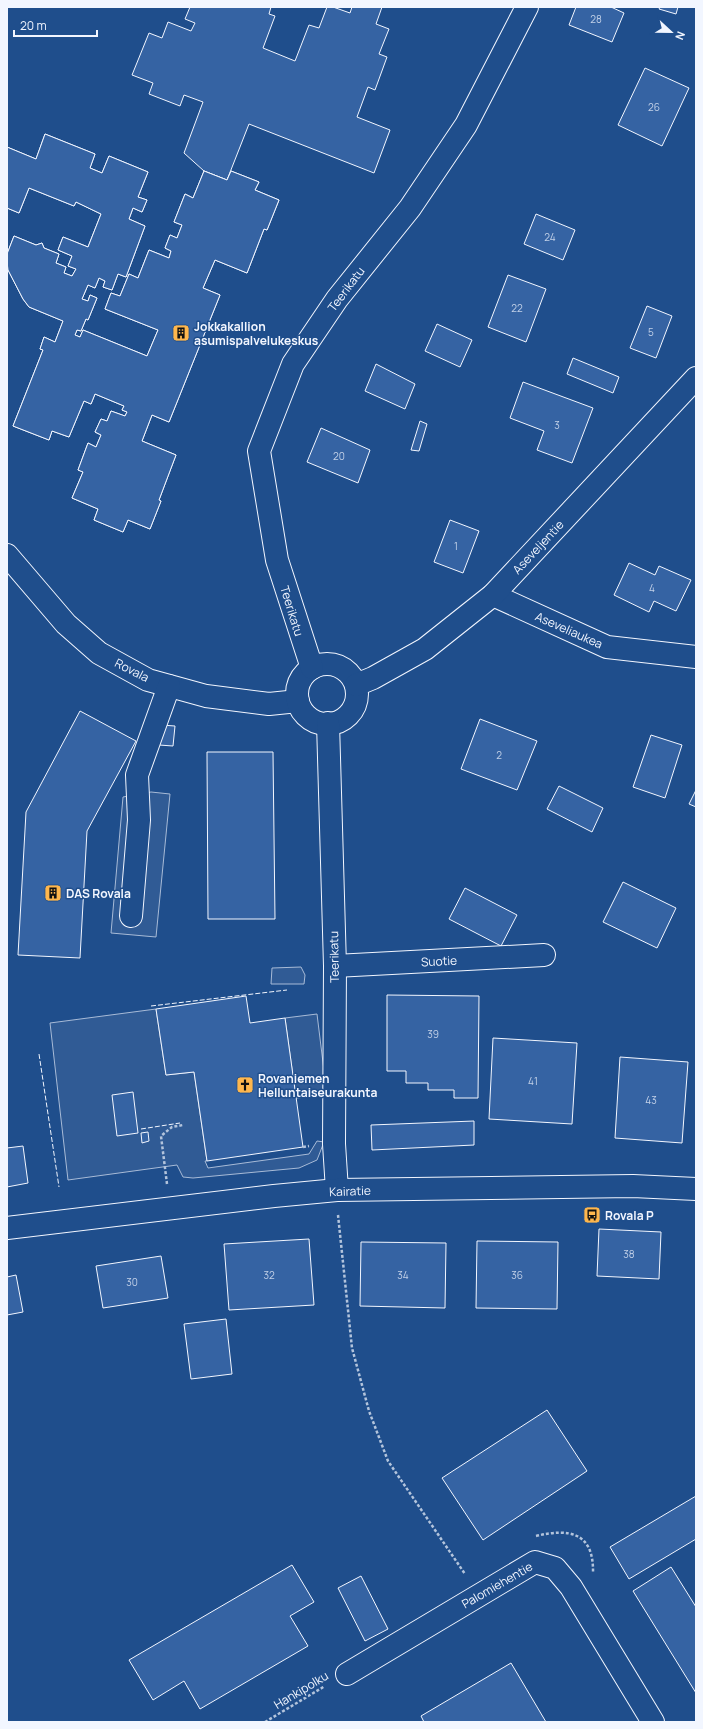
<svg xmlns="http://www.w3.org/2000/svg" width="703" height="1729" viewBox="0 0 703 1729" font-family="Manrope,sans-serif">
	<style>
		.built { fill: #305b95; stroke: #a8bbd7 }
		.building { fill: #3563a3; stroke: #f2f6ff; fill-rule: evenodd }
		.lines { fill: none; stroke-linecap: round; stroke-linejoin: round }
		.minor-casing { stroke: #f2f6ff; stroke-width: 24 }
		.major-casing { stroke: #f2f6ff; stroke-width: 24 }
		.path { stroke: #b3c4dc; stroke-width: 2.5; stroke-dasharray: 3 2; stroke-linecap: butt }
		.minor { stroke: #1f4e8c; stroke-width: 22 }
		.major { stroke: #1f4e8c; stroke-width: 22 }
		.fence { stroke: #f2f6ff; stroke-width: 1; stroke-dasharray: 5 2; stroke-linecap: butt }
		.labels { text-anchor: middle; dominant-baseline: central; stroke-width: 3; stroke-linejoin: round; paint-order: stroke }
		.number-label { font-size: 10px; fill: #c3d1e8 }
		.street-label { font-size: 12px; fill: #f2f6ff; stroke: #1f4e8c }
		.poi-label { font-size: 12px; font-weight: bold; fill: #f2f6ff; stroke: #1f4e8c; text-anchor: start }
	</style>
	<rect width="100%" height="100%" fill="#1f4e8c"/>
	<g class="built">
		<polygon points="151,792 170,794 156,937 111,933 123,797"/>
		<polygon points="301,967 305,975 304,984 271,984 272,968"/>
		<polygon points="156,1009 166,1075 194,1072 207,1161 205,1161 208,1168 309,1154 317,1141 324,1142 317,1160 299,1168 193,1178 183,1177 177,1165 68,1180 50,1023"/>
		<polygon points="317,1014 327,1095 296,1098 285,1018"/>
	</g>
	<g class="building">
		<polygon points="190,7 271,7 269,14 275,16 263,48 295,61 309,25 319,28 327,7 333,7 350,13 352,7 382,7 376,24 389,29 379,54 387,57 375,90 368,87 357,117 390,130 374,173 249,124 227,180 204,171 184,153 203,102 184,95 180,106 149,94 153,83 132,75 149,33 162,38 168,22 191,31 195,23 185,19"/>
		<polygon points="576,7 611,7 624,13 612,42 569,25"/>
		<polygon points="660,7 678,7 676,14 659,9"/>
		<polygon points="645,68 689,88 662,146 618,125"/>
		<path d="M45,134L95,154L90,168L102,173L109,156L148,172L138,197L147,200L142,212L133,208L129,219L145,226L126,277L118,274L112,290L103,287L105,281L99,278L95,288L88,285L82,299L88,301L90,295L97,298L88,320L86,319L81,331L77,330L75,335L80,337L83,330L147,356L158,330L105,309L111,293L120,296L129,274L138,278L149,250L169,258L171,251L165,248L170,235L177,238L182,225L174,222L185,194L193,198L204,171L227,180L231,171L259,182L255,190L279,200L267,230L264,229L247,273L215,260L203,288L220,295L169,422L152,415L142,441L176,455L159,500L161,501L150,529L128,520L123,532L94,520L98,509L72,498L83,472L78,470L88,443L96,447L101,435L95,432L101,419L107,421L111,411L125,416L127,412L122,410L124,406L95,394L91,404L84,401L69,437L52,431L49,440L13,426L43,350L40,349L44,337L55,342L63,321L29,307L23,299L8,270L7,262V254L14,236L36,245L42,243L44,248L59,254L56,263L66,267L64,273L72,276L76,269L68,266L72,256L58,250L63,237L88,247L101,214L76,202L74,206L29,188L19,213L7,208V147L36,159ZM70,349L75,351L71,360L66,358Z"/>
		<polygon points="45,134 95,154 90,168 102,173 109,156 148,172 138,197 147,200 142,212 133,208 129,219 145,226 126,277 118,274 112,290 103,287 105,281 99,278 95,288 88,285 82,299 88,301 90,295 97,298 88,320 86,319 81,331 77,330 75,335 80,337 83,330 147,356 158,330 105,309 111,293 120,296 129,274 138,278 149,250 169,258 171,251 165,248 170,235 177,238 182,225 174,222 185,194 193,198 204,171 227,180 231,171 259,182 255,190 279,200 267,230 264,229 247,273 215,260 203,288 220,295 169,422 152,415 142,441 176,455 159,500 161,501 150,529 128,520 123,532 94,520 98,509 72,498 83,472 78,470 88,443 96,447 101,435 95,432 101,419 107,421 111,411 125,416 127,412 122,410 124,406 95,394 91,404 84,401 69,437 52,431 49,440 13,426 43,350 40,349 44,337 55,342 63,321 29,307 23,299 8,270 7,262 7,254 14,236 36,245 42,243 44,248 59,254 56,263 66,267 64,273 72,276 76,269 68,266 72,256 58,250 63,237 88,247 101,214 76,202 74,206 29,188 19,213 7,208 7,147 36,159"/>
		<polygon points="536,214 575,230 563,260 524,244"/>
		<polygon points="508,275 546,289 526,342 488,327"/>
		<polygon points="647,306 672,316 656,358 630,348"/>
		<polygon points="437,324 472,340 460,367 425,351"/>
		<polygon points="573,358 619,377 613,393 567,374"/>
		<polygon points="376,364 415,384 405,409 365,391"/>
		<polygon points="523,382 593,408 572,463 537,450 544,431 510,418"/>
		<polygon points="420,421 427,424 419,451 411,450"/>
		<polygon points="321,428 370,450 358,483 307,462"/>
		<polygon points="450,520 479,531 463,573 434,562"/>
		<polygon points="629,563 655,575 659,566 691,580 676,611 654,601 649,612 614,595"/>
		<polygon points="80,711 136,741 87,831 80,958 18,955 26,812"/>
		<polygon points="480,719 537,741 517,790 461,769"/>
		<polygon points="161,725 175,726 173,746 159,745"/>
		<polygon points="651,735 682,745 665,798 633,787"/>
		<polygon points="207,752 273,752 275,919 208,919"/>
		<polygon points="559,786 603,808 592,832 547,809"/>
		<polygon points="696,790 696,807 689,804"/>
		<polygon points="623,882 676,908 657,948 603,922"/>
		<polygon points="465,888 517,915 501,946 449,919"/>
		<polygon points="387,995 479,996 478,1098 454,1098 454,1090 428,1090 428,1083 406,1083 406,1071 387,1071"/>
		<polygon points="246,996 250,1023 285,1018 303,1147 207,1161 194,1072 166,1075 156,1009"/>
		<polygon points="493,1038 577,1043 572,1124 489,1119"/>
		<polygon points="620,1057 688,1062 682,1143 615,1138"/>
		<polygon points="133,1092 138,1133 117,1136 112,1095"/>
		<polygon points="474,1121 474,1145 372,1150 371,1125"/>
		<polygon points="148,1132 149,1141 142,1143 141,1133"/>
		<polygon points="23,1146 28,1183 7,1187 7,1148"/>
		<polygon points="599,1229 661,1232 659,1279 597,1276"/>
		<polygon points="309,1239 314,1305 229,1310 224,1244"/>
		<polygon points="477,1241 558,1242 557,1309 476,1308"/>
		<polygon points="361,1242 446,1243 445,1308 360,1306"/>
		<polygon points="161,1256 168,1298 103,1308 96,1266"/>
		<polygon points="16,1275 23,1312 7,1315 7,1277"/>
		<polygon points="226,1319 232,1374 191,1379 184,1324"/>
		<polygon points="547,1410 587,1471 483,1540 442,1478"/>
		<polygon points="696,1496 696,1539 629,1579 610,1547"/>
		<polygon points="292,1565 314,1602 290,1616 308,1646 200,1709 184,1681 153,1700 129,1660"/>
		<polygon points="671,1567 696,1607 696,1693 633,1591"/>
		<polygon points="361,1576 388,1629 365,1641 338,1588"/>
		<polygon points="511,1663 546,1722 424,1722 421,1716"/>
	</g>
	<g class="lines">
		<g class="minor-casing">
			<g id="minor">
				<polyline points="7,555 66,624 99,653 148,680 206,696 269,704 298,701"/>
				<polyline points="493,595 607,647 696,657"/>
				<circle cx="327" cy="694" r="30"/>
				<polyline points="312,668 277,560 259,451 293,364 337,299 410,208 466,125 527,7"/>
				<polyline points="356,685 373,678 425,649 493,595 696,378"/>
				<polyline points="328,723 335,966 334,1144 337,1190"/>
				<polyline points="131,916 139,820 137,775 169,686"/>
				<polyline points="335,966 544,955"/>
				<polyline points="347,1674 535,1562 555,1568 571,1587 653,1722"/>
			</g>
		</g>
		<g class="major-casing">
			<polyline id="major" points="7,1228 274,1196 337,1190 633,1186 696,1189"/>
		</g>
		<g class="path">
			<polyline points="303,1147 309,1146"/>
			<polyline points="167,1184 161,1136 172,1127 183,1125"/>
			<polyline points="338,1215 352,1348 369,1411 388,1461 465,1574"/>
			<path d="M536,1536C569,1528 594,1532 593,1573"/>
			<polyline points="265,1722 325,1686"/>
		</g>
		<use href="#minor" class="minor"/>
		<use href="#major" class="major"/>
		<g class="fence">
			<polyline points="151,1006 287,990"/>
			<polyline points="39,1054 59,1187"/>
			<polyline points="141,1129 180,1123"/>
		</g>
	</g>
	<defs>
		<g id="building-square" transform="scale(0.9)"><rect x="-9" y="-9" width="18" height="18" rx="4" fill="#ffb74d" stroke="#1f4e8c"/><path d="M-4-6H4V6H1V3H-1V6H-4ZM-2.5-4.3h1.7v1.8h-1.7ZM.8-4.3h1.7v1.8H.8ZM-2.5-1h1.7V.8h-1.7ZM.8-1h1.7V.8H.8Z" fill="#111"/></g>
		<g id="church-square" transform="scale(0.9)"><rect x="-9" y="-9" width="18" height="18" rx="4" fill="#ffb74d" stroke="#1f4e8c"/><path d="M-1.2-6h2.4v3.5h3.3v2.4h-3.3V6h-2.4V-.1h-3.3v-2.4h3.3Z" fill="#111"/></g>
		<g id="bus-square" transform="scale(0.9)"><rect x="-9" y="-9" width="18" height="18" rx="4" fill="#ffb74d" stroke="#1f4e8c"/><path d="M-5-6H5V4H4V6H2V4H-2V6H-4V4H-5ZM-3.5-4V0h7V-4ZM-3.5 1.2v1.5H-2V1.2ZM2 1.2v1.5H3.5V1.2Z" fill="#111"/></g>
	</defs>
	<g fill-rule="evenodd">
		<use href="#building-square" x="181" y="333"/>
		<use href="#building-square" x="53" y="893"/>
		<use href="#church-square" x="245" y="1085"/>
		<use href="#bus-square" x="592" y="1215"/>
	</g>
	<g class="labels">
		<g class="number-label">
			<text x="596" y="19">28</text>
			<text x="654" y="107">26</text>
			<text x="550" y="237">24</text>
			<text x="517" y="308">22</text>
			<text x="651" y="332">5</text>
			<text x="557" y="425">3</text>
			<text x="339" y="456">20</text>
			<text x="456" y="546">1</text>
			<text x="652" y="588">4</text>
			<text x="499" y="755">2</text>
			<text x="433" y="1034">39</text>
			<text x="533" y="1081">41</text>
			<text x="651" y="1100">43</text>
			<text x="629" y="1254">38</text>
			<text x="269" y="1275">32</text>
			<text x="403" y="1275">34</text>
			<text x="517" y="1275">36</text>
			<text x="132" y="1282">30</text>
		</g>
		<g class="street-label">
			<text transform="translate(346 289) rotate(-53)">Teerikatu</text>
			<text transform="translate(538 547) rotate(-47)">Aseveljentie</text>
			<text transform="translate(292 611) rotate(73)">Teerikatu</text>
			<text transform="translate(569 630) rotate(24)">Aseveliaukea</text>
			<text transform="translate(132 670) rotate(27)">Rovala</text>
			<text transform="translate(334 957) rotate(-91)">Teerikatu</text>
			<text transform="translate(439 961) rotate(-3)">Suotie</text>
			<text transform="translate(350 1191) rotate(-2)">Kairatie</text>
			<text transform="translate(497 1585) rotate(-30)">Palomiehentie</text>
			<text transform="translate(301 1690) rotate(-31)">Hankipolku</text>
		</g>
		<g class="poi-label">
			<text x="194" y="326">Jokkakallion<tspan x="194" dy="14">asumispalvelukeskus</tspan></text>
			<text x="66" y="893">DAS Rovala</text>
			<text x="258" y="1078">Rovaniemen<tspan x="258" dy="14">Helluntaiseurakunta</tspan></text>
			<text x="605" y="1215">Rovala P</text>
		</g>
	</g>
	<rect width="703" height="1729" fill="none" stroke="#f2f6ff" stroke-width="16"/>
	<g transform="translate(671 32) rotate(112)" stroke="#1f4e8c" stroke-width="3" paint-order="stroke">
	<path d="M0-3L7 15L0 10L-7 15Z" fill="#f2f6ff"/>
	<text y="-6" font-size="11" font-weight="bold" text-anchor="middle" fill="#f2f6ff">N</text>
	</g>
	<path d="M14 30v6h83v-6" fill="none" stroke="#f2f6ff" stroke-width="2"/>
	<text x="20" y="30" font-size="12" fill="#f2f6ff" stroke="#1f4e8c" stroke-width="3" paint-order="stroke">20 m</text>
</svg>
